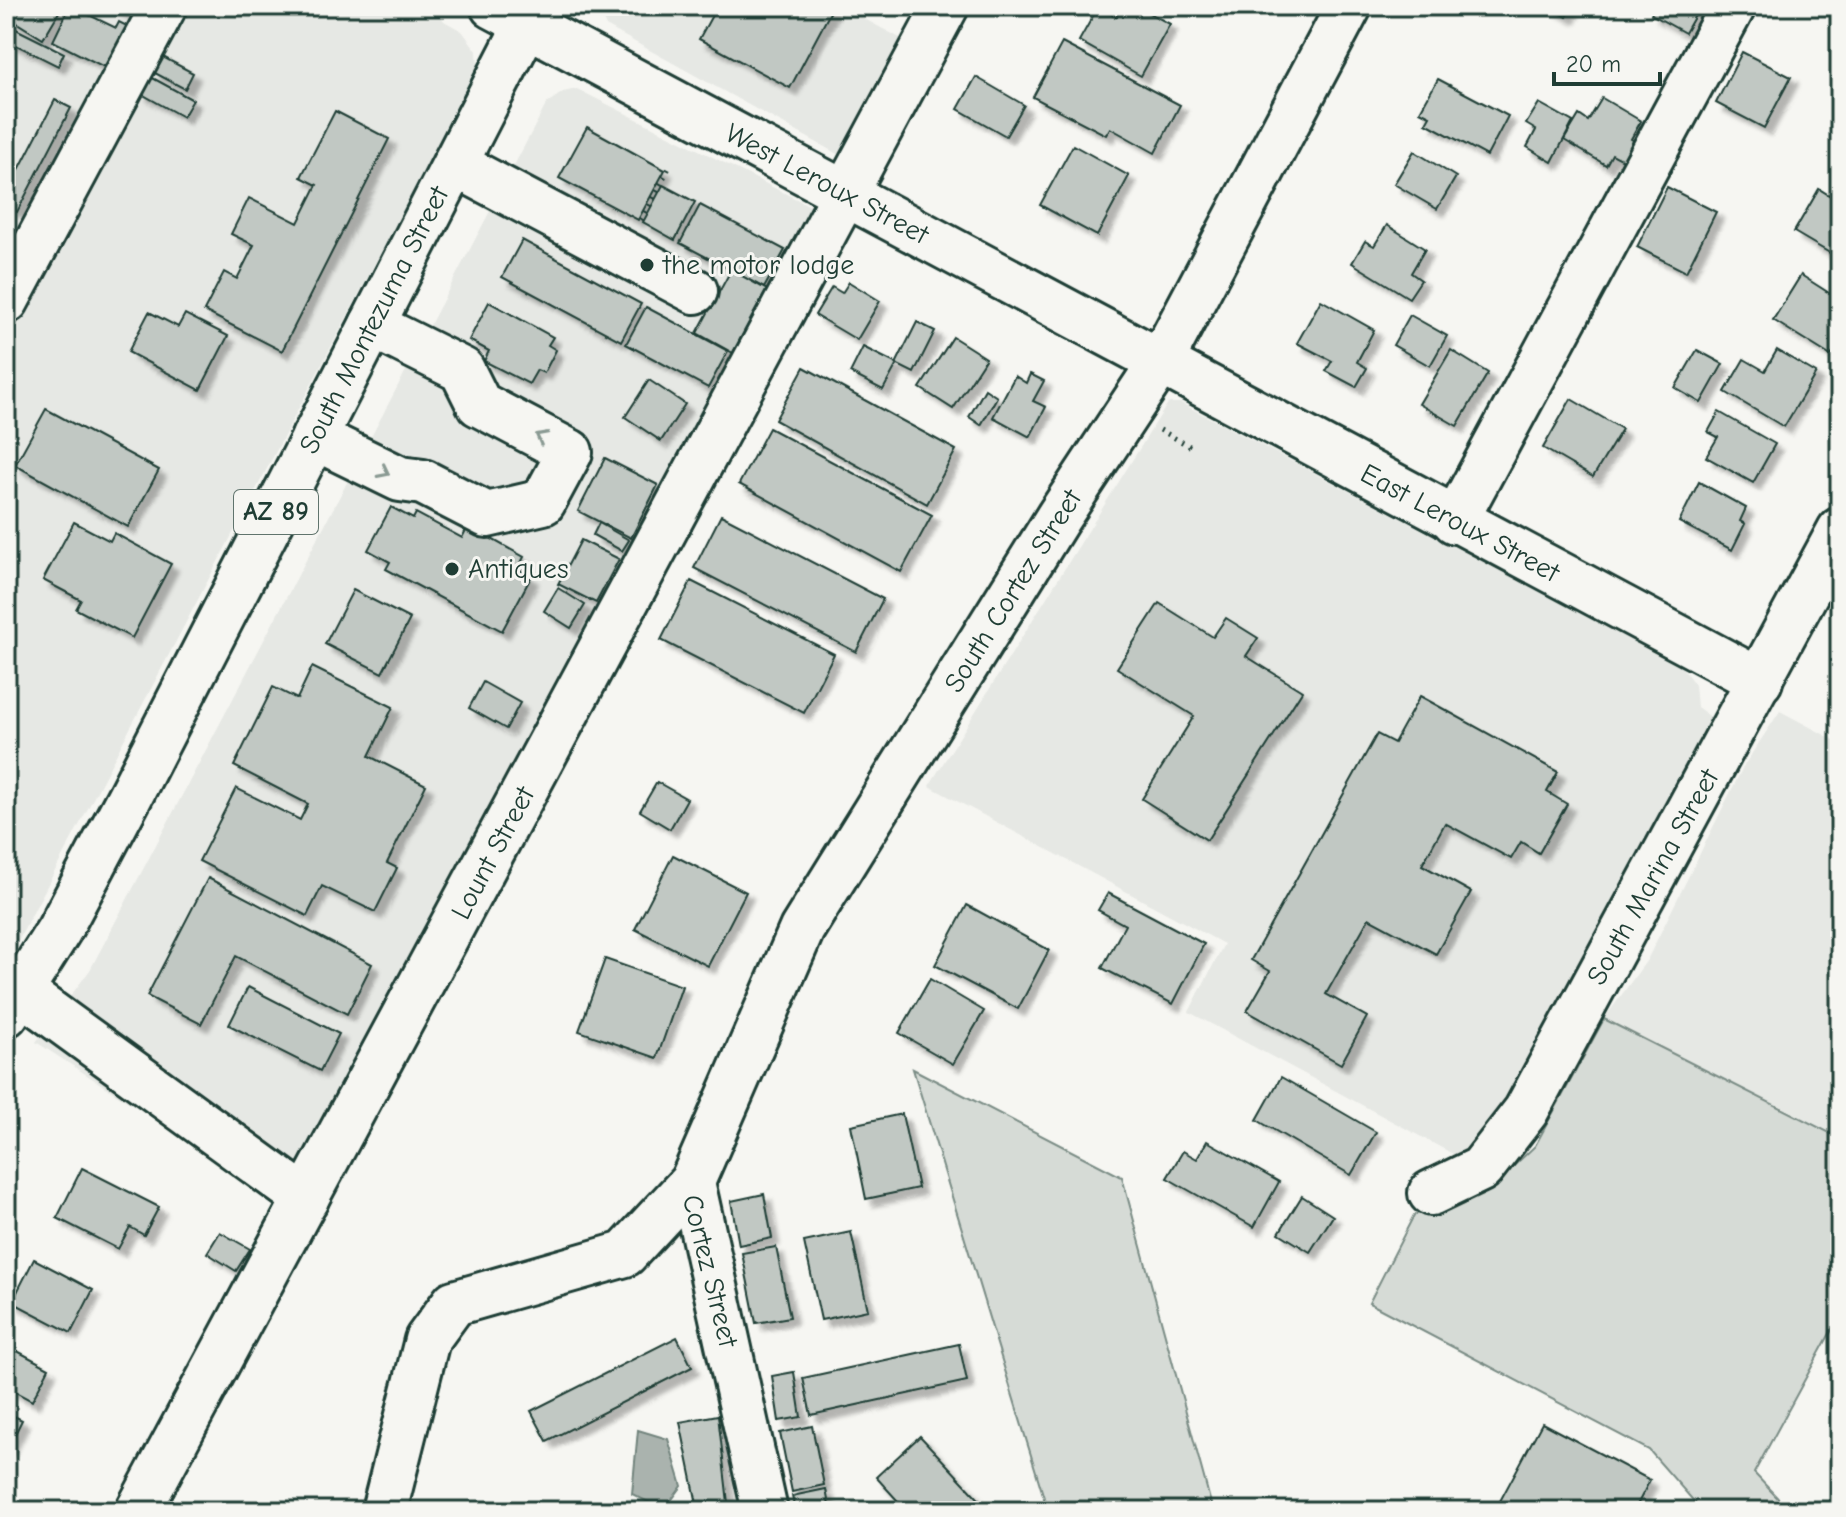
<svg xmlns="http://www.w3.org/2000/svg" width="1846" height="1517" viewBox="0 0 1846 1517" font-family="'Comic Neue',sans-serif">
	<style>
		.built { fill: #e6e8e4 }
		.green { fill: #d6dbd6; stroke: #7a8c85; stroke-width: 2 }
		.water { fill: #aab3ae; stroke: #72847d; stroke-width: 2 }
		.building { fill: #c1c8c3; stroke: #1f3d34; stroke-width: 2; filter: url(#shadow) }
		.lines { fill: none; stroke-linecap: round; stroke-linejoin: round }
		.minor-casing { stroke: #1f3d34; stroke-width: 50 }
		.major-casing { stroke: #1f3d34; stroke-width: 50 }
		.path { stroke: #1f3d34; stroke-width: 5; stroke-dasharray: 2 6; stroke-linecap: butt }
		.minor { stroke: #f6f6f2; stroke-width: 44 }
		.major { stroke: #f6f6f2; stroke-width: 44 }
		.oneway { stroke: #8a9a93 }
		.poi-dot { fill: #1f3d34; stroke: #f6f6f2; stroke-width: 3 }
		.labels { text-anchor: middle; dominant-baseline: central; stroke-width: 6; stroke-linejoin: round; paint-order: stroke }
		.shield { fill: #f6f6f2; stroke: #60746d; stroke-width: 2 }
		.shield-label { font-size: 26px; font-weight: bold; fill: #1f3d34 }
		.street-label { font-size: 28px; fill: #1f3d34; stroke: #f6f6f2 }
		.poi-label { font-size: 28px; fill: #1f3d34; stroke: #f6f6f2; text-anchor: start }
	</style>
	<defs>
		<filter id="shadow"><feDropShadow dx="7" dy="7" stdDeviation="2" flood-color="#0004"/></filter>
	</defs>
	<rect width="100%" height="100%" fill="#f6f6f2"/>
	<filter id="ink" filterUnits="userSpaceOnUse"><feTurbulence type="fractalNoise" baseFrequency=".0125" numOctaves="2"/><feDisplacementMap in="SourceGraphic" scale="16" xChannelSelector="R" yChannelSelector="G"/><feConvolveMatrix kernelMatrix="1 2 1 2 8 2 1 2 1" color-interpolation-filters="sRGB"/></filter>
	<g filter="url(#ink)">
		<g class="built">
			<polygon points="6,6 434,6 444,21 462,31 477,51 478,68 17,943 6,955"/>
			<polygon points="601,6 840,6 932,55 868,171 606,26 601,14"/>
			<polygon points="577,89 842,222 304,1216 36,1042 90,970 547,103 563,92"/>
			<polygon points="1168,403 1181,403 1681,666 1695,685 1697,707 1719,723 1516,1107 1466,1161 1189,1012 1224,944 929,786"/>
			<polygon points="1780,711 1840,743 1840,1138 1604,1019 1647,960 1743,767"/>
		</g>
		<g class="green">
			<polygon points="1604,1019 1840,1138 1840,1315 1754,1473 1790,1511 1694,1511 1698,1506 1649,1450 1369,1303 1414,1215 1500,1179 1535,1146"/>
			<polygon points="913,1069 1122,1177 1213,1511 1048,1511"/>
		</g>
		<polygon class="water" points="638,1430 668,1439 682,1486 664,1510 632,1494"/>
		<g class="building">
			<polygon points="7,6 61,6 62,7 43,39 6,16"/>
			<polygon points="70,6 86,6 90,8 87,14 116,28 119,22 133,29 112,71 53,41"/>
			<polygon points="111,6 136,6 131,16"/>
			<polygon points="717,6 831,6 833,7 790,88 699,39"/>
			<polygon points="1121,6 1136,6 1170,24 1141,76 1079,41 1098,7 1116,17"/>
			<polygon points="1547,6 1573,6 1567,17"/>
			<polygon points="1652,6 1691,6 1698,10 1685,33 1651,14 1654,7"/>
			<polygon points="6,24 64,53 58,66 6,40"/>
			<polygon points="1062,43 1180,105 1155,153 1110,128 1106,135 1033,97"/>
			<polygon points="1742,52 1791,77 1764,128 1716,103"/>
			<polygon points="161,56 193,73 185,89 153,72"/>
			<polygon points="149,76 193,100 183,117 140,93"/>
			<polygon points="976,77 1024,105 1006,136 958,109"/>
			<polygon points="1438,79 1508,116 1487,156 1426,123 1430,116 1420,111"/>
			<polygon points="1602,98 1641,121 1631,139 1636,142 1625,161 1612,154 1606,165 1564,140 1579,115 1588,121"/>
			<polygon points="55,100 71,108 17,212 6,206 6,186 10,187"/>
			<polygon points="1539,103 1573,122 1552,162 1527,147 1536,130 1526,124"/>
			<polygon points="335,111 389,139 282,351 204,311 224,272 237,279 254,245 231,234 249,198 298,223 317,185 301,177"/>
			<polygon points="587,127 665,170 638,220 559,178"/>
			<polygon points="1073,145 1129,176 1097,236 1040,205"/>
			<polygon points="1414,151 1456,177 1437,209 1394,184"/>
			<polygon points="1837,180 1840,182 1840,259 1794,232 1819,189 1829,195"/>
			<polygon points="663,185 695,202 675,240 643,222"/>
			<polygon points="1667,187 1716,212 1686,272 1637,247"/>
			<polygon points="700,205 785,250 764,288 680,243"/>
			<polygon points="1387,225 1425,249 1411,273 1421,280 1409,298 1352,263 1365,241 1374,246"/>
			<polygon points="522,240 641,304 621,341 502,277"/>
			<polygon points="731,270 767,290 733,353 697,333"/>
			<polygon points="1801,275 1840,300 1840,315 1836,322 1840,325 1840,342 1831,356 1773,320"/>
			<polygon points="849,282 880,301 857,340 815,315 832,287 842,293"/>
			<polygon points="1321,300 1374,330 1357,362 1367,368 1356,387 1326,371 1332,361 1297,343"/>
			<polygon points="489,302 553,337 548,345 556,350 544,373 537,370 529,384 484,361 489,351 469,340"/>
			<polygon points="646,307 728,351 708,388 626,344"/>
			<polygon points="149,312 178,327 185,314 228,336 200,390 128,352"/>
			<polygon points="1410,315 1447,336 1430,366 1393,345"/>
			<polygon points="917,322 935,331 914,373 896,364"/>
			<polygon points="953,337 986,358 953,409 920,388"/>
			<polygon points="863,347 897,364 883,390 850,373"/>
			<polygon points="1451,350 1488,373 1457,426 1419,404"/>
			<polygon points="1697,350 1723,364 1701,403 1675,388"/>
			<polygon points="1777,350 1816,373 1784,427 1725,392 1744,359 1765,371"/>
			<polygon points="804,367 956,450 927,504 775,420"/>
			<polygon points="1030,374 1044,381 1033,401 1046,407 1030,437 993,417 1015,376 1026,383"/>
			<polygon points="649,380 685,404 661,441 625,417"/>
			<polygon points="985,389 997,397 981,425 969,417"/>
			<polygon points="1571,399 1622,429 1593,477 1543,448"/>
			<polygon points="46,409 159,470 128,527 15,465"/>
			<polygon points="1719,412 1775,444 1753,483 1706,457 1718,437 1708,432"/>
			<polygon points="769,428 932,515 901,572 739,484"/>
			<polygon points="605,458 658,485 631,538 578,511"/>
			<polygon points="1699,482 1746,508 1740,521 1745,524 1732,550 1679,522"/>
			<polygon points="391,507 413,519 416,513 462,538 468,526 524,557 518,569 531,577 502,631 386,569 390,562 368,550"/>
			<polygon points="721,515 883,599 856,652 694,568"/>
			<polygon points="74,522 110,541 114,533 171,564 132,638 76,609 81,600 43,580"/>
			<polygon points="599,523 629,540 622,551 593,535"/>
			<polygon points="581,540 619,559 596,603 558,584"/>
			<polygon points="691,581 834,654 804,713 661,640"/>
			<polygon points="558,588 585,605 571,628 544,611"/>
			<polygon points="353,590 410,619 382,673 325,644"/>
			<polygon points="1159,603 1213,637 1226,618 1258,638 1246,656 1302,691 1207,840 1142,799 1194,716 1117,668"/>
			<polygon points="312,667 393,707 369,756 426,785 387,863 397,868 375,912 322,886 307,916 199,861 236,788 300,820 308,804 234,766 273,687 297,699"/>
			<polygon points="483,682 520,703 506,729 469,708"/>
			<polygon points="1420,696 1558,772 1547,792 1567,804 1539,853 1521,842 1511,859 1445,823 1422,865 1471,892 1436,954 1369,918 1326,994 1367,1017 1341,1064 1247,1011 1270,971 1251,960 1377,734 1394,743"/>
			<polygon points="657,782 687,799 670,829 640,811"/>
			<polygon points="673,855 746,892 708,966 635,929"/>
			<polygon points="208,878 372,964 347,1014 236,956 201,1024 147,996"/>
			<polygon points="1108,893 1204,944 1173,1004 1102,968 1125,925 1098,910"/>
			<polygon points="967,905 1049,950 1018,1009 935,965"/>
			<polygon points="605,959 682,986 657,1058 579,1031"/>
			<polygon points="930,979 984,1011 953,1064 899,1033"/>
			<polygon points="248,987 339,1034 320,1071 229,1025"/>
			<polygon points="1281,1077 1376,1132 1351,1175 1257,1120"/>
			<polygon points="902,1114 918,1188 866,1199 851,1125"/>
			<polygon points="1207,1141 1279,1182 1254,1227 1167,1178 1183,1151 1197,1159"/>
			<polygon points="82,1168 159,1207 144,1235 130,1227 118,1249 57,1218"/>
			<polygon points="764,1194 772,1238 739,1245 731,1201"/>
			<polygon points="1302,1196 1333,1216 1310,1252 1279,1233"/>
			<polygon points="220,1232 250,1249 236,1271 207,1253"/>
			<polygon points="851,1232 868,1310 821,1320 804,1242"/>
			<polygon points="776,1247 790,1317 756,1323 742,1253"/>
			<polygon points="34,1259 93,1290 71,1333 12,1302"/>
			<polygon points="677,1337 692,1367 547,1441 531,1411"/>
			<polygon points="959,1344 967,1381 811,1415 803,1378"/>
			<polygon points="6,1345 49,1368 32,1401 6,1387"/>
			<polygon points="794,1372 801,1417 779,1421 772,1376"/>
			<polygon points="6,1412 22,1420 6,1452"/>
			<polygon points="718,1415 728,1503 698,1509 680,1422"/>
			<polygon points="1542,1423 1650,1480 1634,1511 1519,1511 1500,1501"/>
			<polygon points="812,1426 824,1485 792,1492 780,1433"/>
			<polygon points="920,1436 990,1511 907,1511 876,1477"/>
			<polygon points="826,1489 830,1511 795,1511 792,1496"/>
		</g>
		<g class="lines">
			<g class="minor-casing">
				<g id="minor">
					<polyline points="493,6 1760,681"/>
					<polyline points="455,164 695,291"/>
					<polyline points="6,301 164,6"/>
					<polyline points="314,437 400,479 423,482 487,515 543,502 570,452 479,404 462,370 372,325"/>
					<polyline points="1455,521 1733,6"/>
					<polyline points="20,991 306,1199"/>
					<polyline points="692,1182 765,1511"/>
					<polyline points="1431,1193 1481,1169 1526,1111 1840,530"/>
					<polyline points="138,1511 946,6"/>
					<polyline points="384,1511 427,1340 454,1303 625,1254 692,1182 802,929 1059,516 1160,363 1349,6"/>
				</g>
			</g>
			<g class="major-casing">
				<polyline id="major" points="6,1014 59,930 130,796 536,6"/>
			</g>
			<g class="path">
				<polyline points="641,220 670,166"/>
				<polyline points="1160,430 1195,449"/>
			</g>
			<use href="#minor" class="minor"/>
			<use href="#major" class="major"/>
		</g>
		<defs><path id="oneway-chevron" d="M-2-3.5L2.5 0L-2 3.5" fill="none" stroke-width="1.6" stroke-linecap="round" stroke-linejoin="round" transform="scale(2)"/></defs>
		<g class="oneway">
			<use href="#oneway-chevron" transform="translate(541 437) rotate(-152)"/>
			<use href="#oneway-chevron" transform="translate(384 472) rotate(27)"/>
		</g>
	</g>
	<g class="poi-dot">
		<circle cx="647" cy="265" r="8"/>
		<circle cx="452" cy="569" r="8"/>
	</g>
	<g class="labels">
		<rect class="shield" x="234" y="490" width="84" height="44" rx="6"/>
		<g class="shield-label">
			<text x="276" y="512">AZ 89</text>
		</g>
		<g class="street-label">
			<text transform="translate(827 184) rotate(28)">West Leroux Street</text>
			<text transform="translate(374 320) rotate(-63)">South Montezuma Street</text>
			<text transform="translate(1460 523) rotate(28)">East Leroux Street</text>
			<text transform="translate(1013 591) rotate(-58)">South Cortez Street</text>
			<text transform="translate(493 853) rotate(-62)">Lount Street</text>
			<text transform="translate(1653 877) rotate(-61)">South Marina Street</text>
			<text transform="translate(710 1271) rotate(76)">Cortez Street</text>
		</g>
		<g class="poi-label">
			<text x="663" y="265">the motor lodge</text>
			<text x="468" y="569">Antiques</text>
		</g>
	</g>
	<rect width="1846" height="1517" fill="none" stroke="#f6f6f2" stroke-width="32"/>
	<rect x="16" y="16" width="1814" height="1485" fill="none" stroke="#1f3d34" stroke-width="3" filter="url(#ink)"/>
	<path d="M1554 72v12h106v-12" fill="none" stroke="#1f3d34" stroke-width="4"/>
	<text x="1566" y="72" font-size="24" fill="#1f3d34" stroke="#f6f6f2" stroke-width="6" paint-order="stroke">20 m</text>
</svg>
